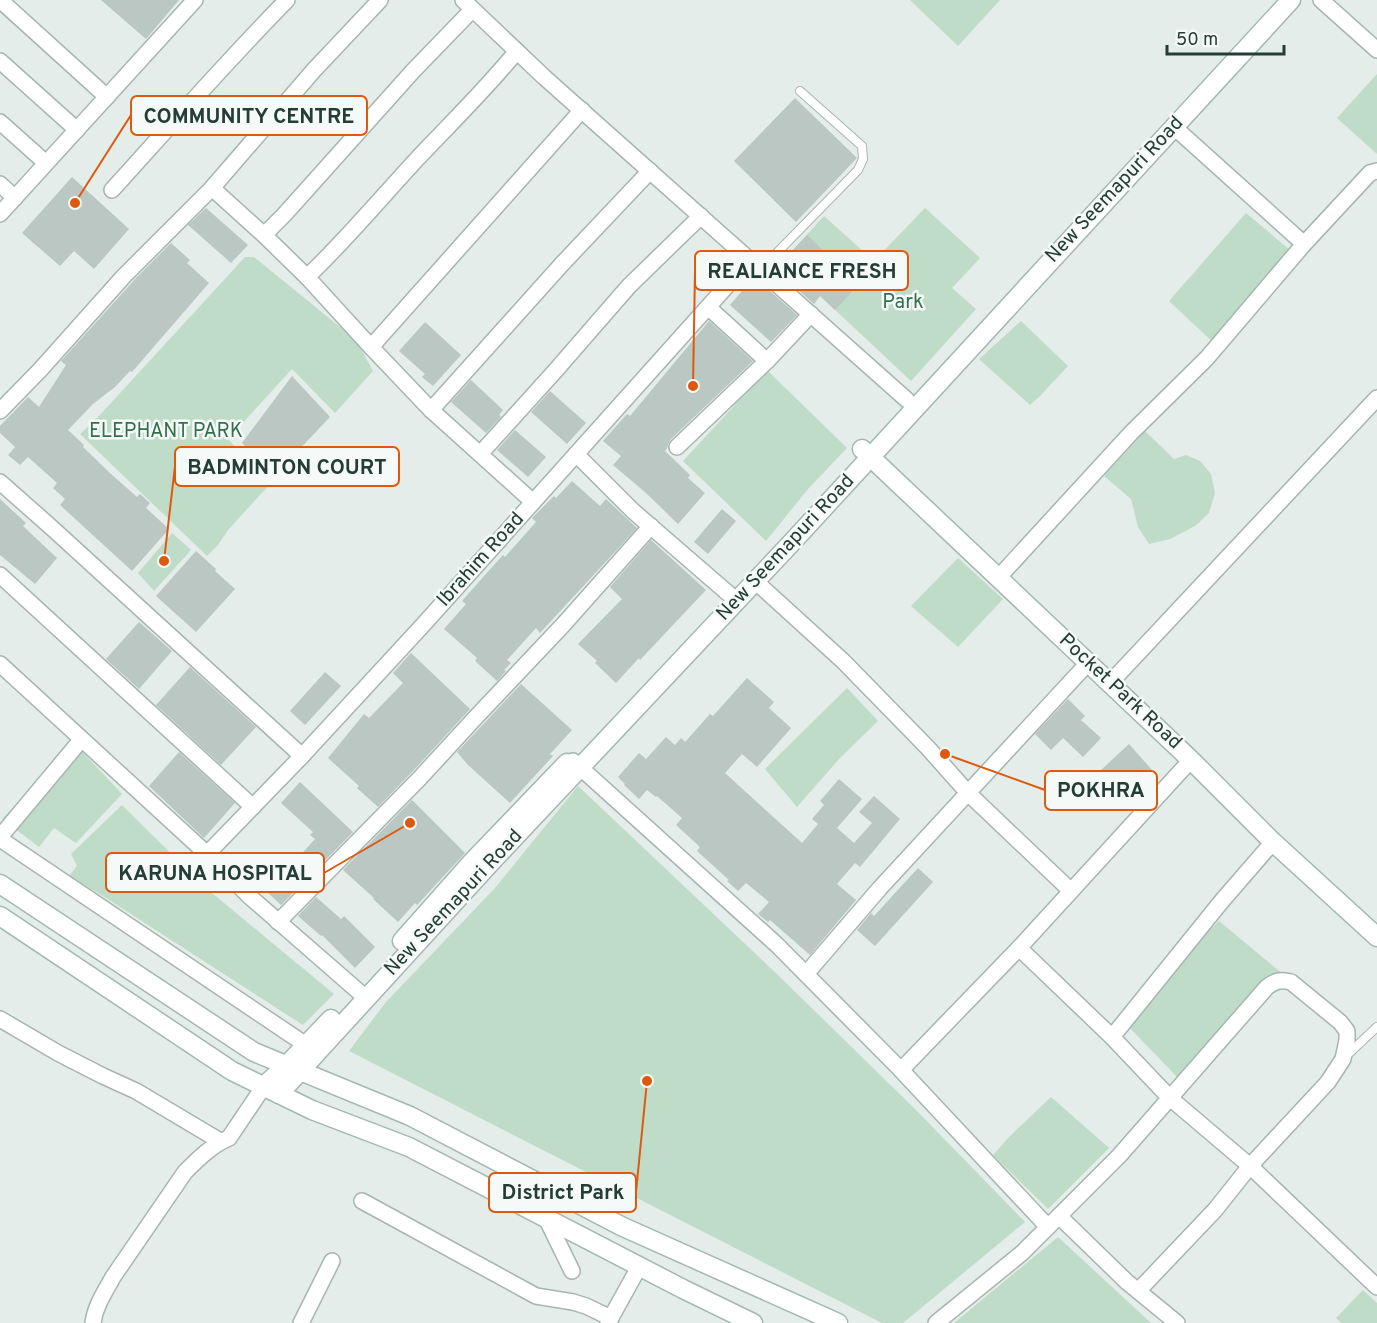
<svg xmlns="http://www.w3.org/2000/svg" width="1377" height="1323" viewBox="0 0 1377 1323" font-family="Overpass,sans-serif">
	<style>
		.green { fill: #bfdcc8 }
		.building { fill: #bac7c2 }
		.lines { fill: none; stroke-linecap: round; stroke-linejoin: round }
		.lane-casing { stroke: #a7b5b0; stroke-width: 10 }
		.street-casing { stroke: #a7b5b0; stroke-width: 18 }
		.secondary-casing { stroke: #a3b8b1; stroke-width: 21 }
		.lane { stroke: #fff; stroke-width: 8 }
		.street { stroke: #fff; stroke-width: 15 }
		.secondary { stroke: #fff; stroke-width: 18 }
		.labels { text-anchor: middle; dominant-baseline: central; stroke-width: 5; stroke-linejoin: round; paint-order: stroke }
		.street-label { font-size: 20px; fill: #253d37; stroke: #f5f9f7 }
		.park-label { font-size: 20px; fill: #32714c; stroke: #f5f9f7 }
		.leader { fill: none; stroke: #de580e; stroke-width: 2 }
		.callout-dot { fill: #de580e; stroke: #f5f9f7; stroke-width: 2 }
		.callout { fill: #f5f9f7; stroke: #de580e; stroke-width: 2 }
		.callout-label { font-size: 21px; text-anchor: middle; font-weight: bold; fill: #253d37 }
	</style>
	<rect width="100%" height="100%" fill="#e4ede9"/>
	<g class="green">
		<polygon points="910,0 1000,0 958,46"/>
		<polygon points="1377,74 1377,154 1337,118"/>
		<polygon points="925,208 980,258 952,288 976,309 911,381 783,261 824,216 874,261"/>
		<polygon points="1246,213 1296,255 1215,344 1169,301"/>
		<polygon points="245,257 254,257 356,340 373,371 335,413 292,369 228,439 270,484 228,530 218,545 207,556 80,434 99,416"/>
		<polygon points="1021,321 1068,366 1040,396 1030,405 979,359"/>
		<polygon points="767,370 847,448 808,489 766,541 683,461"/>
		<polygon points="1145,431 1174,459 1186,455 1200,461 1211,474 1215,493 1209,513 1195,526 1170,539 1149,544 1138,527 1131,499 1104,476"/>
		<polygon points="172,533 191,550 154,591 138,573"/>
		<polygon points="958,558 1003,599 958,647 911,606"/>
		<polygon points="847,688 878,721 840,758 797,807 765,769"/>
		<polygon points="75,744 122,794 76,843 54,828 39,847 2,819"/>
		<polygon points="578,786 779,976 917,1111 1025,1222 903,1323 882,1323 349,1051 386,1002 495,888"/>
		<polygon points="122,805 206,888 334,994 303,1025 103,896 69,876 77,866 71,854"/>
		<polygon points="1219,921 1284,975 1180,1080 1123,1021 1170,969"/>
		<polygon points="1051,1097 1109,1148 1048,1209 993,1155 1010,1136"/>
		<polygon points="1058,1237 1151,1323 954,1323"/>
		<polygon points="1363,1290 1377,1303 1377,1323 1341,1323 1336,1318"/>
	</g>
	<g class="building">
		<polygon points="101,0 179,0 146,39"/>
		<polygon points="795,98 857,158 796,222 734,161"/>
		<polygon points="72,177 129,229 94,269 74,251 60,266 22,233"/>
		<polygon points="206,208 248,245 231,263 188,225"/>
		<polygon points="807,235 859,284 835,310 820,296 814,304 775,269"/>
		<polygon points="171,243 190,260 187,263 209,283 132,372 130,371 115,387 93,404 68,430 84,445 83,447 111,474 137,497 140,494 150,503 146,508 169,529 132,571 60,505 65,499 53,488 57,483 28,457 20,465 8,455 15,447 0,433 0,426 28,397 39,407 66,365 61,361 137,277"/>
		<polygon points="754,277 797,315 771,342 730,305"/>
		<polygon points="709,321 753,361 670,440 667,448 665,451 690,475 688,478 705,493 678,524 646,493 613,465 621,456 603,441 627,414 630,416"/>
		<polygon points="425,322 461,355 433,386 422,377 425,374 399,351"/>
		<polygon points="292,376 330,417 273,477 242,443"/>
		<polygon points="471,380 503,410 499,415 501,417 486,433 451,402"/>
		<polygon points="550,391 586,423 567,444 531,412"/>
		<polygon points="515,430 546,457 528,477 497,450"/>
		<polygon points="572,481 600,506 606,499 637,528 540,633 536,628 507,660 511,663 504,670 506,671 497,681 475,661 477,658 444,629 466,604 462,601 485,575 503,555 505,557 536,522 532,518 554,496 556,498"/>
		<polygon points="0,499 26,523 23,526 57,558 35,584 0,555"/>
		<polygon points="722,509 736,521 708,554 694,542"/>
		<polygon points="651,540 706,590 640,660 639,658 616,683 595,663 597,661 578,644 622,599 610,587"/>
		<polygon points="196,551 216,569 215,571 235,589 196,632 156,596"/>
		<polygon points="139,622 172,651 139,689 106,659"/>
		<polygon points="411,653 470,709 412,772 378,807 357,788 359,786 328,758 364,714 369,718 403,683 393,673"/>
		<polygon points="190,667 256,727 221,765 156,705"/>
		<polygon points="325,672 341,686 305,725 290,711"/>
		<polygon points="747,678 774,702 769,708 791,728 757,767 742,754 725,773 802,843 818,824 812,819 824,805 820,801 839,779 862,799 837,828 854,843 872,823 859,812 874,796 900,819 860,867 855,863 837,884 856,900 810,955 770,920 768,922 758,914 769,902 746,883 738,891 727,881 729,880 697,851 700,847 676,825 682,818 657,796 656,797 647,790 639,799 624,785 625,784 618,777 639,753 646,759 666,737 675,745 681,738 685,742 710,714 713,716"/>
		<polygon points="521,684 572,730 550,754 553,756 510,803 468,765 457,752"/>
		<polygon points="1068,699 1085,716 1081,720 1101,738 1083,757 1063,738 1051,750 1035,734"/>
		<polygon points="1129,744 1152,770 1111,808 1087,783"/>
		<polygon points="179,752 235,803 204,838 149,786"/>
		<polygon points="300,782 353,832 281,905 267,892 315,839 310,835 313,832 281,803"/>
		<polygon points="412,800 465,853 417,905 415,903 398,922 373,899 374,898 343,870"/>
		<polygon points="918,868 933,882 875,946 857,930 871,913 874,916"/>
		<polygon points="316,897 341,919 344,916 375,947 355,968 322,935 321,936 298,916"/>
	</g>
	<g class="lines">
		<g class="lane-casing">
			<g id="lane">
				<polyline points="761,269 858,170 863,159 862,146 800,91"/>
				<polyline points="1346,1056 1377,1027"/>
			</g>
		</g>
		<g class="street-casing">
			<g id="street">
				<polyline points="0,0 107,97"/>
				<polyline points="463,0 544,77 907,400"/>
				<polyline points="1321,0 1377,50"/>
				<polyline points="0,61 77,130"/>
				<polyline points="0,122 46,163"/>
				<polyline points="1174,127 1304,244 1370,173 1377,171"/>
				<polyline points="0,184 15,198"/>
				<polyline points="212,188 264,235 307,277 371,347 431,410 533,502"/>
				<path d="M112,190C170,126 227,61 287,0"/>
				<polyline points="0,214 195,0"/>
				<polyline points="264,235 284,215 413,71 472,10"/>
				<path d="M307,277C346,240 381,198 417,159C451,123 486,89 517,51"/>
				<polyline points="708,307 767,361"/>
				<polyline points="371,347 582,110"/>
				<polyline points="431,410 562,264 650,171"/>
				<polyline points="0,411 40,370 124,276 212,188 314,70 380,0"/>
				<polyline points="677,447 767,361 811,314"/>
				<polyline points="481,453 556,370 629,286 701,216"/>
				<polyline points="576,454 633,511 737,601"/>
				<polyline points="0,482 52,528 302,756"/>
				<polyline points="0,575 253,807"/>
				<polyline points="998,578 1131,433 1207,358 1304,244"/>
				<polyline points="755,581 843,661 928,748 968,793 1071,891"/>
				<polyline points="0,664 207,854 249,896 366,998"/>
				<polyline points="1110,683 1377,398"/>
				<polyline points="573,761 777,945 901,1070 1048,1227"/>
				<polyline points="0,837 81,740"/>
				<polyline points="0,839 306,1045 313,1051"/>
				<polyline points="207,854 302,756 423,625 750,260"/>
				<polyline points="278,922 419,779 476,717 563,625 651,526"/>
				<polyline points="1019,948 1112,1037 1170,1098 1250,1166 1377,1287"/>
				<polyline points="806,974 880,888 1088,663"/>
				<polyline points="0,1019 58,1053 103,1076 136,1091 220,1141"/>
				<polyline points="1112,1037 1221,902 1273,842"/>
				<polyline points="901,1070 1019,948 1191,760"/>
				<polyline points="362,1201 536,1296 573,1302 586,1306 611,1318"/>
				<polyline points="1059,1216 1127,1282 1177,1323"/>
				<polyline points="546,1218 572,1271"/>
				<path d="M93,1323C95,1306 105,1292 113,1277L185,1172C198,1159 212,1145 229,1138L264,1086"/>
				<polyline points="301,1323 332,1261"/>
				<polyline points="608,1323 639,1267"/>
				<path d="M936,1323L1022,1253L1119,1156L1267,987C1275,981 1281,979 1291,982L1340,1022L1347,1031V1040L1343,1059L1328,1082L1250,1166L1215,1210L1138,1291"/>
			</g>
		</g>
		<g class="secondary-casing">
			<g id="secondary">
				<polyline points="862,449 1191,760 1273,842 1377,937"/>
				<polyline points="0,884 254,1052 410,1116 621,1226 838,1323"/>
				<polyline points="0,916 232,1071 312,1110 409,1147 683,1289 753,1323"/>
				<polyline points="402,941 472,862 567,763"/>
				<polyline points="264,1086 287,1065 331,1019"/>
				<polyline points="279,1094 494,859 795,539 1291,0"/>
			</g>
		</g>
		<use href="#lane" class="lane"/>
		<use href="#street" class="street"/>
		<use href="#secondary" class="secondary"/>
	</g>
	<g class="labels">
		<g class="street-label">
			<text transform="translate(1115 190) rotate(-47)">New Seemapuri Road</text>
			<text transform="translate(786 548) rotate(-47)">New Seemapuri Road</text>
			<text transform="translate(481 560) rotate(-48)">Ibrahim Road</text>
			<text transform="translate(1120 692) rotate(43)">Pocket Park Road</text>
			<text transform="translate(454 903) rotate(-47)">New Seemapuri Road</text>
		</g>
		<g class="park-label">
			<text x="903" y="303">Park</text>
			<text x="166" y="432">ELEPHANT PARK</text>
		</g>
	</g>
	<path class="leader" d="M75 203L131 115M693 386L695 271M164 561L175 466M945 754L1045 790M410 823L324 873M647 1081L636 1192"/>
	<g class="callout-dot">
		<circle cx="75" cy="203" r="6"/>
		<circle cx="693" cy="386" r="6"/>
		<circle cx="164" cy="561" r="6"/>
		<circle cx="945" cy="754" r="6"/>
		<circle cx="410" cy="823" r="6"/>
		<circle cx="647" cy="1081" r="6"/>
	</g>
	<g class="callout">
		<rect x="131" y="96" width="236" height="39" rx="6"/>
		<rect x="695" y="251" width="213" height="39" rx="6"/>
		<rect x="175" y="447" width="224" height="39" rx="6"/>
		<rect x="1045" y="771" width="112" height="39" rx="6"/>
		<rect x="106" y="853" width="218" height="39" rx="6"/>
		<rect x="489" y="1173" width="147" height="39" rx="6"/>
	</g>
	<g class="callout-label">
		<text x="249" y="123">COMMUNITY CENTRE</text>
		<text x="802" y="278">REALIANCE FRESH</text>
		<text x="287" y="474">BADMINTON COURT</text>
		<text x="1101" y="797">POKHRA</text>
		<text x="215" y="880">KARUNA HOSPITAL</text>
		<text x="563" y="1199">District Park</text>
	</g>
	<path d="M1167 45v9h117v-9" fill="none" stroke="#253d37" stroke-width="3"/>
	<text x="1176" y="45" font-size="18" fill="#253d37" stroke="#f5f9f7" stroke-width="4.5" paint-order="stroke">50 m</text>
</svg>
